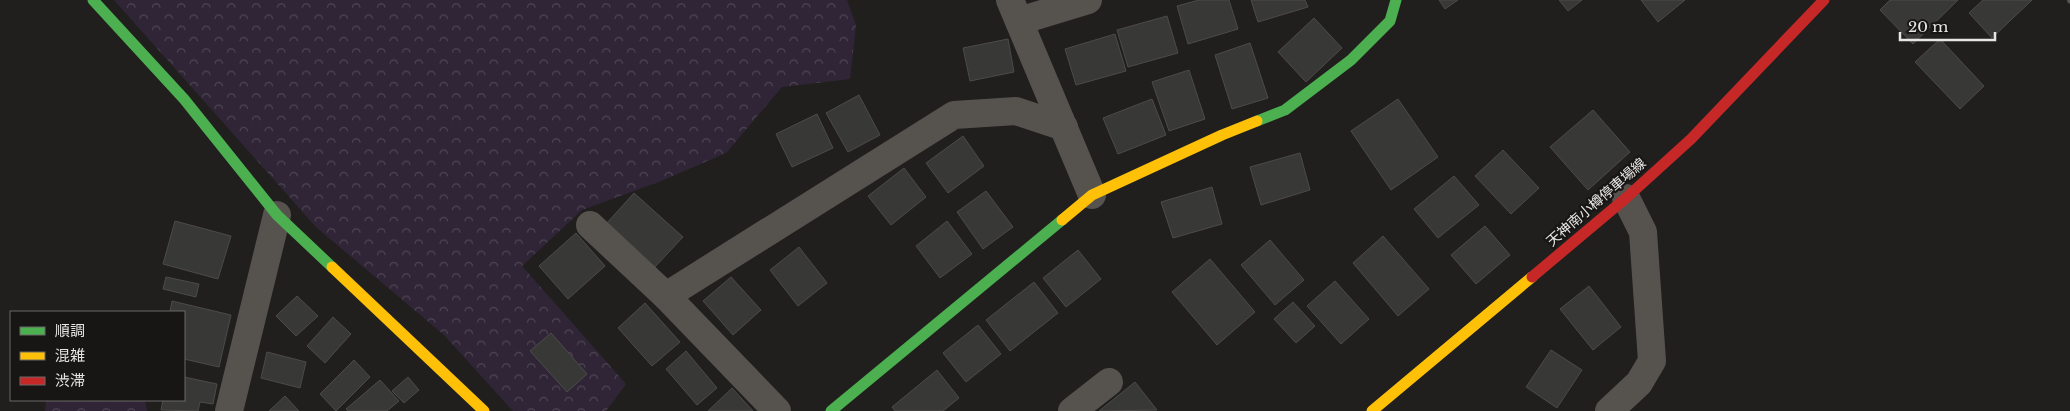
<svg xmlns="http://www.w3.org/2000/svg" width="2070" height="411" viewBox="0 0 2070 411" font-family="'Libre Baskerville','Noto Sans JP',serif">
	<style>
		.forest { fill: url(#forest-crowns) }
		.building { fill: #383837; stroke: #4c4b4a }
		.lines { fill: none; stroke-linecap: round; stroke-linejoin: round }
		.path { stroke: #595754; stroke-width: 3; stroke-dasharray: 4 4; stroke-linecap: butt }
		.street { stroke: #56534f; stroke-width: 28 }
		.fast { stroke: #4caf50; stroke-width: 11 }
		.slow { stroke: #ffc107; stroke-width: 11 }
		.jam { stroke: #c62828; stroke-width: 11 }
		.labels { text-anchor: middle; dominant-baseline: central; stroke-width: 4.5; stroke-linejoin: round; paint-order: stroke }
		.street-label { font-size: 14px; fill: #e7e6e4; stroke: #181614 }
	</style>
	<defs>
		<pattern id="forest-crowns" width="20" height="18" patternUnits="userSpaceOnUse" patternTransform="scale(1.25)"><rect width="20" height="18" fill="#302536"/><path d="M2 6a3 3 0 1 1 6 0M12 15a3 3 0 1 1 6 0" fill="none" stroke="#4e4553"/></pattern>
	</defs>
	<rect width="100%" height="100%" fill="#201f1e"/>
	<g class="forest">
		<polygon points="114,0 847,0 856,25 850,79 782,87 726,153 661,181 582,210 522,266 626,384 606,411 513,411 444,335 316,227"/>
		<polygon points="46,400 145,400 147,411 45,411"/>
	</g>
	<g class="building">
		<polygon points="1199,0 1229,0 1238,29 1188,44 1177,6"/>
		<polygon points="1251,0 1305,0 1308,7 1258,22"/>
		<polygon points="1439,0 1458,0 1445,9"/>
		<polygon points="1559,0 1582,0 1568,11"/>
		<polygon points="1641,0 1685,0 1658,22"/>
		<polygon points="1890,0 1958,0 1913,44 1880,10"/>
		<polygon points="1983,0 2032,0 1992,38 1969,13"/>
		<polygon points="1167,16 1178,53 1128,67 1117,30"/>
		<polygon points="1314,18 1342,48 1306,82 1278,52"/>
		<polygon points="1115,34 1126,71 1076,85 1065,49"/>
		<polygon points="1008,39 1014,72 970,81 963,48"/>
		<polygon points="1940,39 1984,86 1960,109 1915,62"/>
		<polygon points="1250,43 1268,98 1232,109 1215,55"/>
		<polygon points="1189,70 1205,119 1169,131 1152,82"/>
		<polygon points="859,95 880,135 848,152 826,113"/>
		<polygon points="1152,99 1166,135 1118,154 1103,118"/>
		<polygon points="1398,99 1438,157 1391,190 1351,131"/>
		<polygon points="1593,110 1630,152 1588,190 1550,147"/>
		<polygon points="817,114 833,148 792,167 776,134"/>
		<polygon points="963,136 984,166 948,193 926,163"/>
		<polygon points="1503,150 1539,188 1511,214 1475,176"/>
		<polygon points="1300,153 1310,190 1261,205 1250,167"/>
		<polygon points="904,168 926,197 891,225 868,196"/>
		<polygon points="1454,176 1479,205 1438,238 1414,209"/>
		<polygon points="1212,187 1222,224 1173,238 1161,202"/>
		<polygon points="986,191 1013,227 983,249 957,212"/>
		<polygon points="634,193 683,237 654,268 606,224"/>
		<polygon points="175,221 231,236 218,279 163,264"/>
		<polygon points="947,221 972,254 940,278 916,246"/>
		<polygon points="1485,226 1510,255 1476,284 1451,255"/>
		<polygon points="576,233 605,266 568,299 539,266"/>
		<polygon points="1383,236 1429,289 1398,316 1353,263"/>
		<polygon points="1270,240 1304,280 1275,305 1241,265"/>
		<polygon points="799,247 827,283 798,306 770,270"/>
		<polygon points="1078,250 1101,279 1066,307 1043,278"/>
		<polygon points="1210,259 1255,312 1217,345 1172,292"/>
		<polygon points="166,277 199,284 196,297 163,289"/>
		<polygon points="731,277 761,310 733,335 703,301"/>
		<polygon points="1335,281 1369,319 1341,344 1307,306"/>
		<polygon points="1034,282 1058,313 1010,351 986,320"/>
		<polygon points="1589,286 1621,327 1593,350 1560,309"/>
		<polygon points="297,296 318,316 296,336 276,316"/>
		<polygon points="172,301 231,315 219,367 184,359 184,312 170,312"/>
		<polygon points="1293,302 1315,326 1296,343 1274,319"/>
		<polygon points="645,303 680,342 652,366 618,328"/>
		<polygon points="333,317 351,334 325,363 307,346"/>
		<polygon points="978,325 1001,354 966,382 943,353"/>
		<polygon points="551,333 587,374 567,392 530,351"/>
		<polygon points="1551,350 1582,370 1557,408 1526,387"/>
		<polygon points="686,351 717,388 697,405 666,369"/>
		<polygon points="267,352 306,362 300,388 261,378"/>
		<polygon points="354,360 370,377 336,411 320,394"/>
		<polygon points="937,370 959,398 943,411 895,411 892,407"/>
		<polygon points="184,377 217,384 213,404 200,402 198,411 161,410 163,400 184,400"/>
		<polygon points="408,377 419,390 404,403 392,391"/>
		<polygon points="380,380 399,401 387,411 348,411 346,409"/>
		<polygon points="1135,382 1157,410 1099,411"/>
		<polygon points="732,388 753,411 708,411"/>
		<polygon points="285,396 299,411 269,411"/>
	</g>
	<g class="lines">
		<polyline class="path" points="2068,0 2070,3"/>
		<g class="street">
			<polyline points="1010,0 1092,195"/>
			<polyline points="1019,21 1088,0"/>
			<polyline points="590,225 666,296 777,411"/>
			<polyline points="666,296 954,115 1016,111 1064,127"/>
			<polyline points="229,411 277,215"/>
			<polyline points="1072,411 1109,382"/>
			<polyline points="1609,411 1639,383 1652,361 1643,232 1626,198"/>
		</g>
		<g class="fast">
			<polyline points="93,0 184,99 277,215 332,267"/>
			<polyline points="1257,121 1285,110 1351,60 1390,21 1396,0"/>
			<polyline points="831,411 1062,220"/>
		</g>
		<g class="slow">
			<polyline points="1062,220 1092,195 1222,135 1257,121"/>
			<polyline points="332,267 484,411"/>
			<polyline points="1372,411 1532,277"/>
		</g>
		<polyline class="jam" points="1532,277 1626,198 1691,139 1824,0"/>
	</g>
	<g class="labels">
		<g class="street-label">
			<text transform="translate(1596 202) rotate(-41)">天神南小樽停車場線</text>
		</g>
	</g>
	<rect x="10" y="311" width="175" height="90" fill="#181614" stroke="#6b6967"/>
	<rect x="20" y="327" width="25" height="8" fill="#4caf50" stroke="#6b6967"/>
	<text x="55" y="336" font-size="15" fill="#e7e6e4">順調</text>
	<rect x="20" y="352" width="25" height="8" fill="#ffc107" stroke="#6b6967"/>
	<text x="55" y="361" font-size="15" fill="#e7e6e4">混雑</text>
	<rect x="20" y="377" width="25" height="8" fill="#c62828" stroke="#6b6967"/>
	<text x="55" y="386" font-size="15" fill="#e7e6e4">渋滞</text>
	<path d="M1900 32v8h95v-8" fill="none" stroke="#e7e6e4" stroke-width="2.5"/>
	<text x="1908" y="32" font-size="15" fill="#e7e6e4" stroke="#181614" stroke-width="4" paint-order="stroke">20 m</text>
</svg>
